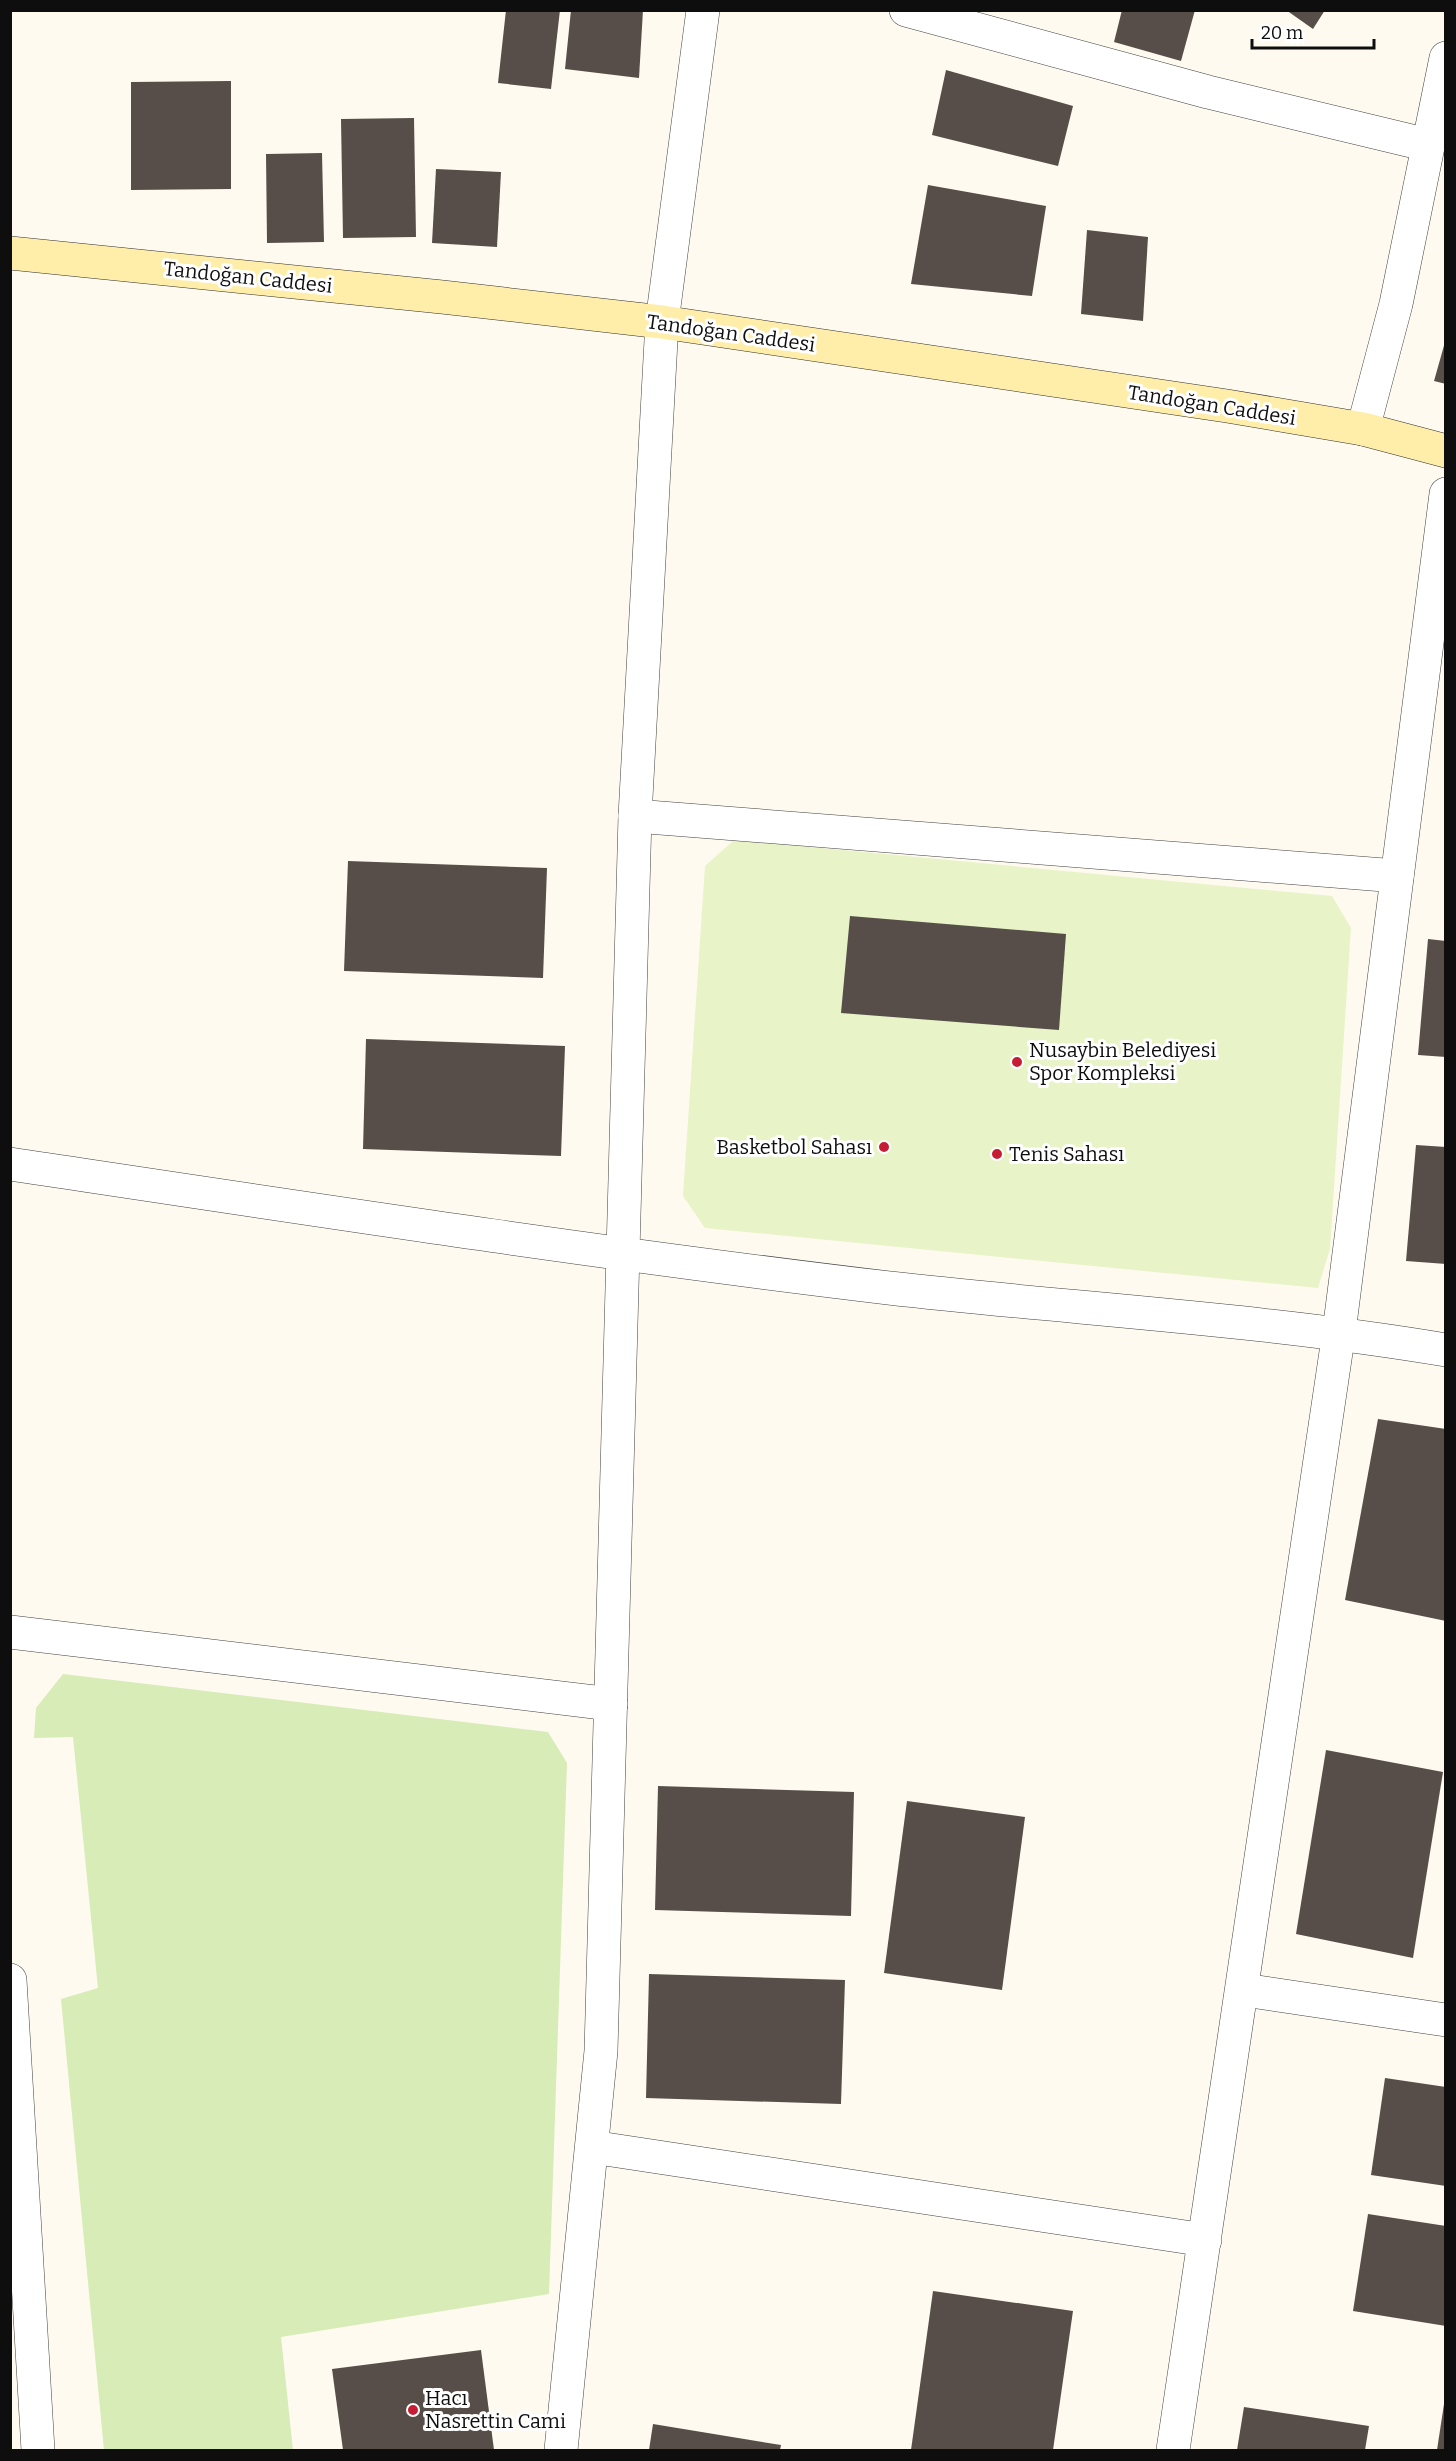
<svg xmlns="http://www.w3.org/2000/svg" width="1456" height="2461" viewBox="0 0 1456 2461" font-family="Bitter,serif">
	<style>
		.green { fill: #d7ecb6 }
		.pitch { fill: #e8f3c8 }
		.building { fill: #574e4a }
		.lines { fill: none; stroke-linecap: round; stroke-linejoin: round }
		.street-casing { stroke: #414141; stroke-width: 34 }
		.secondary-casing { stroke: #303030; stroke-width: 34 }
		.street { stroke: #fff; stroke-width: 33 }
		.secondary { stroke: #fea; stroke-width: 33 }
		.poi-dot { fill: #c71d34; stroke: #fff; stroke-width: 2 }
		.labels { text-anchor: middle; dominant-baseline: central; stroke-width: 6; stroke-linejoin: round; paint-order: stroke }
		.street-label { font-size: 20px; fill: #0e0e0e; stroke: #fff }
		.poi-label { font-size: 20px; fill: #0e0e0e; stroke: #fff; text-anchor: start }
	</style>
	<rect width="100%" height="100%" fill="#fffaef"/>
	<polygon class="green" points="63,1674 548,1732 567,1763 549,2294 281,2337 293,2450 104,2450 61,1999 98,1988 73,1737 34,1738 36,1708"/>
	<polygon class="pitch" points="734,840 1332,896 1351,928 1330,1249 1318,1288 705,1228 683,1196 705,866"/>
	<g class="building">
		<polygon points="506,10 560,10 551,89 498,83"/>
		<polygon points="571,10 643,10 639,78 565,69"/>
		<polygon points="1122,10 1195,10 1181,61 1114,42"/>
		<polygon points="1286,10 1325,10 1313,29"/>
		<polygon points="946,70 1073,106 1058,166 932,135"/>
		<polygon points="231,81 231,189 131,190 131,82"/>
		<polygon points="414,118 416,237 343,238 341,119"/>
		<polygon points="322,153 324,242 267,243 266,154"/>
		<polygon points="436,169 501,172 497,247 432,243"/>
		<polygon points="928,185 1046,206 1032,296 911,284"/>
		<polygon points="1087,230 1148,237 1143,321 1081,314"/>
		<polygon points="1445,342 1446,342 1446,384 1434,381"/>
		<polygon points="348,861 547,868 543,978 344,971"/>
		<polygon points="850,916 1066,934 1059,1030 841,1013"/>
		<polygon points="1428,939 1446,941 1446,1057 1418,1055"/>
		<polygon points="366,1039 565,1046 561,1156 363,1149"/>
		<polygon points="1416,1145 1446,1147 1446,1264 1406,1261"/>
		<polygon points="1378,1419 1446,1429 1446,1621 1345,1600"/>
		<polygon points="1326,1750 1443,1772 1413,1958 1296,1934"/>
		<polygon points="658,1786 854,1792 851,1916 655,1910"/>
		<polygon points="907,1801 1025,1817 1002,1990 884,1973"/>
		<polygon points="649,1974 845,1980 841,2104 646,2098"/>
		<polygon points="1385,2078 1446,2087 1446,2186 1371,2175"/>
		<polygon points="1368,2214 1446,2226 1446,2326 1353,2311"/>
		<polygon points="933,2291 1073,2311 1053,2450 911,2450"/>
		<polygon points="481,2350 494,2450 343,2450 332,2369"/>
		<polygon points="1444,2404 1446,2450 1437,2450"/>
		<polygon points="1244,2407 1369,2426 1365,2450 1237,2450"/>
		<polygon points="653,2424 781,2445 780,2450 649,2450"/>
	</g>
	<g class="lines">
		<g class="street-casing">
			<g id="street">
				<polyline points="906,10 1208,92 1428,145"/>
				<polyline points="1363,429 1396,304 1446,58"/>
				<polyline points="635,816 1397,876"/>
				<path d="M10,1164C303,1208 595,1253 889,1288C1075,1309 1261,1319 1446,1350"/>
				<polyline points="10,1632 611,1704"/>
				<polyline points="10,1980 38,2450"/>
				<polyline points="1244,1990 1446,2020"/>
				<polyline points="592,2147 1205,2240"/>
				<polyline points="561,2450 601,2051 635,816 662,322 703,10"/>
				<polyline points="1173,2450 1339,1332 1446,494"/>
			</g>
		</g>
		<g class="secondary-casing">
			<polyline id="secondary" points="10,253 442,297 662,322 1227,406 1363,429 1446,451"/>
		</g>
		<use href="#street" class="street"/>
		<use href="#secondary" class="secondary"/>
	</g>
	<g class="poi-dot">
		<circle cx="1017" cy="1062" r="6"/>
		<circle cx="884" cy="1147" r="6"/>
		<circle cx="997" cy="1154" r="6"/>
		<circle cx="413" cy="2410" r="6"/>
	</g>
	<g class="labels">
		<g class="street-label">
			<text transform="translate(248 277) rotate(6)">Tandoğan Caddesi</text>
			<text transform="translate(731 333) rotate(8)">Tandoğan Caddesi</text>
			<text transform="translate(1212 405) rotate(9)">Tandoğan Caddesi</text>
		</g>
		<g class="poi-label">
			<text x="1029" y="1050">Nusaybin Belediyesi<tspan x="1029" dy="23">Spor Kompleksi</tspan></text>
			<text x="872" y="1147" text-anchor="end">Basketbol Sahası</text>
			<text x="1009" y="1154">Tenis Sahası</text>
			<text x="425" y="2398">Hacı<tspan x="425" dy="23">Nasrettin Cami</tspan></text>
		</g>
	</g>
	<rect width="1456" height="2461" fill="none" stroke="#0e0e0e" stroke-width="24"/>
	<path d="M1252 39v9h122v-9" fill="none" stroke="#0e0e0e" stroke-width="3"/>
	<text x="1261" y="39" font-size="18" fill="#0e0e0e" stroke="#ffffff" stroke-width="4.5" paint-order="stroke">20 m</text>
</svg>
